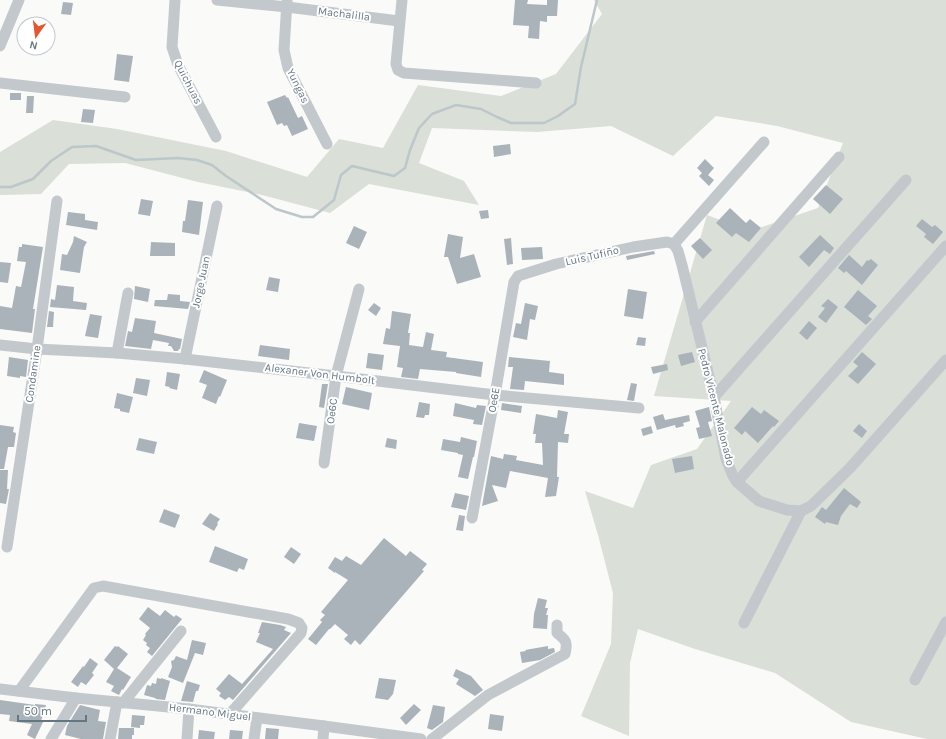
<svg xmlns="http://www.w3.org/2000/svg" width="946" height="739" viewBox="0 0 946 739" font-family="Karla,sans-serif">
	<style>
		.green { fill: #dadfd7 }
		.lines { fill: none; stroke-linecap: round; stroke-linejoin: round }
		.stream { stroke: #bbc7cb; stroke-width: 2.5 }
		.building { fill: #aab3b9 }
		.minor { stroke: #c3c8cc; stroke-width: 11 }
		.labels { text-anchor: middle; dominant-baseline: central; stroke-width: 4; stroke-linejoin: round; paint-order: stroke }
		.street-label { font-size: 11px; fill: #657683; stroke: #fff }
	</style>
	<rect width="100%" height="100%" fill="#fafaf8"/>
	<polygon class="green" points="594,0 946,0 946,739 927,739 851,722 775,673 695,649 638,629 630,663 629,736 581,716 611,644 613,593 598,535 585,491 633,508 651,465 697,449 731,401 654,396 707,215 750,231 818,208 843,143 777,126 716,116 673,156 611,126 537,132 432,128 419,163 464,181 479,205 369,184 330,213 262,195 198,182 125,163 69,164 41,194 0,195 0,152 53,120 117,129 226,151 307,177 339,139 383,148 418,85 501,96 556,74 602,14"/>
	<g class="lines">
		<polyline class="stream" points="0,187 11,187 33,179 51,161 72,147 96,146 136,160 178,158 197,160 212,165 226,176 276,209 302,217 313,217 334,200 341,175 352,166 394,176 405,168 410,150 419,128 432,114 456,105 481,109 497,117 511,123 544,123 558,116 575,104 581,67 597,0"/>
	</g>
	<g class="building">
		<polygon points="515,0 528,0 527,4 547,5 547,0 558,0 557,16 547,16 547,22 540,21 539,39 528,38 529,26 513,25"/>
		<polygon points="63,2 73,3 71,15 61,14"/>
		<polygon points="117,54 133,56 129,82 114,80"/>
		<rect x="10" y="93" width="11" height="7"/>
		<polygon points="285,95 287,98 288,97 298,118 302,116 308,129 292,136 287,125 284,126 282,123 277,125 267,102"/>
		<polygon points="27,96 34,96 33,113 26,113"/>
		<polygon points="83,109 95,110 93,123 81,122"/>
		<polygon points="510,144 511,154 494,157 493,146"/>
		<polygon points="705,159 714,168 708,175 714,180 709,186 699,176 702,173 697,168"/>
		<polygon points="826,185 843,199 830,214 813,199"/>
		<polygon points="141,199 153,201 150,216 138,214"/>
		<polygon points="188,200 203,202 199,235 182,232 183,221 185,221"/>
		<polygon points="730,208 746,223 750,219 761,228 749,242 736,233 732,237 716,223"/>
		<polygon points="488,210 489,218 481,219 479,211"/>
		<polygon points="68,212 85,214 85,220 98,222 97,230 66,225"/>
		<polygon points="922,219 932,227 935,225 943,232 933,244 924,237 926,234 916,226"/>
		<polygon points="354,226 367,232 359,249 346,243"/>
		<polygon points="448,234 463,237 460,258 474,254 481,277 457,284 448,257 444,257"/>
		<polygon points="820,235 834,248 830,254 824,250 809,267 799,257"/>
		<polygon points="74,236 87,242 84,247 80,273 60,270 62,254 67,255 73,242"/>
		<polygon points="511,238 513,264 507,265 504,239"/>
		<polygon points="700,238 712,250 703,259 691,246"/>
		<polygon points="151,242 175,243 175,256 150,256"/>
		<polygon points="22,244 43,247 33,309 35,309 32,333 0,329 0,306 12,308 16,286 21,287 26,262 17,261 19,247 22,247"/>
		<polygon points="542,247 543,259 522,260 521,248"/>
		<polygon points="654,251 655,254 627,260 626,256"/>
		<polygon points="849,255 862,267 867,260 868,261 871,259 878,265 862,285 846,271 844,273 838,268"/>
		<polygon points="0,262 11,263 8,283 0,282"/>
		<polygon points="269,277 280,279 278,292 266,290"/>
		<polygon points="57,285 74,287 73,301 87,303 86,310 50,307 51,299 55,300"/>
		<polygon points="135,286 150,289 148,302 134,299"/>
		<polygon points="628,289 647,292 643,319 624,316"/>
		<polygon points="858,290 877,306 868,316 872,319 866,325 844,307"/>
		<polygon points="168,294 180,295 180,301 190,302 188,309 154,306 155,300 167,300"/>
		<polygon points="828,299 838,307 826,323 818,317 825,308 821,306"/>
		<polygon points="374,303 381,308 376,316 368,310"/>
		<polygon points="525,303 538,306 535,320 530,319 527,340 513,337 516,323 521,324"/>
		<polygon points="49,311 54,312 53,327 47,327"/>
		<polygon points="392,311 411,314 408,333 410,333 409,345 423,347 426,332 434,334 431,350 447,352 446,357 483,362 481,377 456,373 456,372 420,369 418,379 401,377 403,368 397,367 400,346 383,344 386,328 390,329"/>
		<polygon points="90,314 102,316 98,338 85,336"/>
		<polygon points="135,318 156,321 154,333 182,339 180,349 179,349 178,351 174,351 171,346 168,346 169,343 153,340 151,349 125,346 128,331 132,332"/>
		<polygon points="809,321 817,328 807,340 799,333"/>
		<polygon points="638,337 646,338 645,346 636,345"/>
		<polygon points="260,345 290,349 289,360 258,356"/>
		<polygon points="692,352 695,362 681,366 678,355"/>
		<polygon points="862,352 876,364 858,384 848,376 858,366 853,362"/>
		<polygon points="368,353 384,355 382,370 366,368"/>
		<polygon points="9,357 28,360 26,377 20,376 20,378 7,376"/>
		<polygon points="509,357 550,361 549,372 564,374 564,385 525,381 524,390 510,389 513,367 508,367"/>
		<polygon points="667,364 668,370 653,374 651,367"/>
		<polygon points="204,370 227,380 220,397 219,396 216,404 202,398 207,385 199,382"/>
		<polygon points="167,372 180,374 177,390 169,388 170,387 165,386"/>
		<polygon points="136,378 150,380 147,396 133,393"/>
		<polygon points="631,383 637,384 634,401 627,400"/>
		<polygon points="322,384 328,384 324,408 319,407"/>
		<polygon points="346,387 372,393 369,410 342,404"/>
		<polygon points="117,393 133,397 129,413 120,411 120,409 114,408"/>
		<polygon points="419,402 430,404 429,415 425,415 424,418 416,417"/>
		<polygon points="455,403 476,408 477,405 486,406 482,425 473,424 474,420 453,416"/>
		<polygon points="502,403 522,406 521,413 501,410"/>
		<polygon points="709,407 712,421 708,422 712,436 699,439 696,428 700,427 695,411"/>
		<polygon points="752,407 761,414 764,410 779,421 774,427 773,426 758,443 745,431 742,435 734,428"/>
		<polygon points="558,410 568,412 564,434 569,434 568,443 558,442 557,477 559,477 556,496 545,497 548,478 510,471 506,488 492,485 498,501 482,506 491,456 503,459 504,454 517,456 516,460 543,465 542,443 535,443 536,434 533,434 536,414 557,418"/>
		<polygon points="663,414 665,420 689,415 690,421 683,423 684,426 676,428 675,425 657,430 653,417"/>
		<polygon points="299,423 317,426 314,441 296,438"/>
		<polygon points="859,424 867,431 862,438 853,431"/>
		<polygon points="0,425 14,427 13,432 16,433 14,447 8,447 4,469 0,469"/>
		<polygon points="651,426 653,433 643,436 641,429"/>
		<polygon points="461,437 477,441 474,457 473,457 468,479 458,477 463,455 458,454 458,453 441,450 443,439 460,442"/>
		<polygon points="139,438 157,442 154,454 136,450"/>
		<polygon points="387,438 397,440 396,449 385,447"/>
		<polygon points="692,456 694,469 675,473 672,459"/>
		<polygon points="0,470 8,470 7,489 9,489 6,504 0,503"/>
		<polygon points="844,488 861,502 857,508 850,504 841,516 838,525 826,522 825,524 815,517 822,507 826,510"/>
		<polygon points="455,493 469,496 466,510 451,507"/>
		<polygon points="164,509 180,515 175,528 159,522"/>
		<polygon points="210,513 220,519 217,523 218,524 214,531 202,524"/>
		<polygon points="459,515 465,516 463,531 456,530"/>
		<polygon points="384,538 406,556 410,551 427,564 422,570 424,571 360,645 355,640 351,645 344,639 348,635 335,624 330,629 329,629 316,645 308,639 322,622 320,620 325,615 321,612 348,580 335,572 335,573 328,568 335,557 342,561 346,556 361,565"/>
		<polygon points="215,546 248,559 244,570 239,568 237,572 209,562"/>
		<polygon points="291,547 301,554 294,564 284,557"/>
		<polygon points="538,598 547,600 545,608 548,608 546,615 548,615 547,629 533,628 534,614"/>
		<polygon points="148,607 160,616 165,610 174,617 176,615 182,619 152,656 147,652 150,648 146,645 147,643 143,640 146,635 145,634 150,628 139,619"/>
		<polygon points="262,622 280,625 286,627 284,630 291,633 233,700 229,697 225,700 219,696 221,693 216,689 229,674 242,684 273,649 256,642 260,633 258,633"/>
		<polygon points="192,640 206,643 203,655 195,653 183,683 168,677 172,667 171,661 174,660 176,656 187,660"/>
		<polygon points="115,646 117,647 118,646 128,654 117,668 131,677 123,690 122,689 119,695 111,691 114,686 106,682 114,669 104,660"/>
		<polygon points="548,646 548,649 554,648 555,652 540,660 522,663 520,652 526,651 525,650"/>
		<polygon points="90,658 98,664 92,673 94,675 86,685 81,682 78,687 71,682 83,666 84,667"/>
		<polygon points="456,669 471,676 483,690 475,696 456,684 459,679 453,676"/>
		<polygon points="157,678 161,679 161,678 170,681 165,700 156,699 155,698 144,695 147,685 151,686 152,683 156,684"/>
		<polygon points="379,678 396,680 393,694 388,700 375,698"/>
		<polygon points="187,681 200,685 198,691 196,691 193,702 181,701"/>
		<polygon points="0,700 35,705 35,704 46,705 41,721 43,722 35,739 27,735 32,724 9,721 10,715 0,714"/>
		<polygon points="414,704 421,710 406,725 400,718"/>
		<polygon points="80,705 100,710 98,721 106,722 103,739 81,739 65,735 67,726"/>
		<polygon points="433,705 445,707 443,722 432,730 427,728"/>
		<polygon points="490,714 504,716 502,731 488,729"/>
		<polygon points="132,715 145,716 144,725 140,725 140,728 131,727"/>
		<polygon points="119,728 134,728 134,735 132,735 132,739 118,739"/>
		<polygon points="266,728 279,729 278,739 265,739"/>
		<polygon points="199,730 215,732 214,739 198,739"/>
		<polygon points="230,730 243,731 242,739 229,739"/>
	</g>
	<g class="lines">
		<g class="minor">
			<polyline points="175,0 172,47 178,65 216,137"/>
			<polyline points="217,0 287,7 399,21"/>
			<polyline points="402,0 396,64 398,70 404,73 536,83"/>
			<polyline points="287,1 284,50 288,68 327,144"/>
			<polyline points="0,46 19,0"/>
			<polyline points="0,83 125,97"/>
			<polyline points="674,244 678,251 682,265 714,397 726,459 733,476 737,482 759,501 787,510 801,511 811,506 850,468 946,360"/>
			<polyline points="674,244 764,142"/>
			<polyline points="695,322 839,157"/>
			<polyline points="0,345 37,349 117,353 185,359 336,376 495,395 639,408"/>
			<polyline points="117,353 128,293"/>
			<polyline points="185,359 217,206"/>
			<polyline points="714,397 906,180"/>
			<polyline points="324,463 336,376 359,289"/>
			<polyline points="737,482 946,246"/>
			<polyline points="472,518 495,395 514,282 518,276 556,264 633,247 667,242 674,244"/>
			<polyline points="7,547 37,349 57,201"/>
			<polyline points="744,623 801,511"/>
			<polyline points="915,680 946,622"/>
			<polyline points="0,689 76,698 189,709 324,726 421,739"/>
			<polyline points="19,691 94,588 103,586 288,619 299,623 302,628 301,633 230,714"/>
			<polyline points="123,703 181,631"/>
			<polyline points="51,739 76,698"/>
			<polyline points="110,739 117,702"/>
			<polyline points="187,739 189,709"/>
			<polyline points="254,739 257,718"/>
			<polyline points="323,739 324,726"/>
			<path d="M432,739L488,695L565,654C568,642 566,640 557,633V625"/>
		</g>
	</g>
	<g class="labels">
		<g class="street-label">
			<text transform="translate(344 14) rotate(7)">Machalilla</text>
			<text transform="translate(188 82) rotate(63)">Quichuas</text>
			<text transform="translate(298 86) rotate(64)">Yungas</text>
			<text transform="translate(592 256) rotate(-13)">Luis Tufiño</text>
			<text transform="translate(201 282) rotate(-78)">Jorge Juan</text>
			<text transform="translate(33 374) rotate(-82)">Condamine</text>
			<text transform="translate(320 374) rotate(7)">Alexaner Von Humbolt</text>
			<text transform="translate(494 400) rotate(-80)">Oe6E</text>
			<text transform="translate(716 407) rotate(76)">Pedro Vicente Malonado</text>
			<text transform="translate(332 411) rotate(-82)">Oe6C</text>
			<text transform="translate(210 712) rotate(7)">Hermano Miguel</text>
		</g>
	</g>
	<g transform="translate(36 36) rotate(194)"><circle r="19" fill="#ffffff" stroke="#c1c8cd"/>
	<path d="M0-3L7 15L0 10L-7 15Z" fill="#e4572e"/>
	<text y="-6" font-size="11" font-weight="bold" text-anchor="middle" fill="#657683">N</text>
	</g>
	<path d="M18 715v6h68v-6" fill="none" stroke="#657683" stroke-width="2"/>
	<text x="24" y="715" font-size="12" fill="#657683" stroke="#ffffff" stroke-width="3" paint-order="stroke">50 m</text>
</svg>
